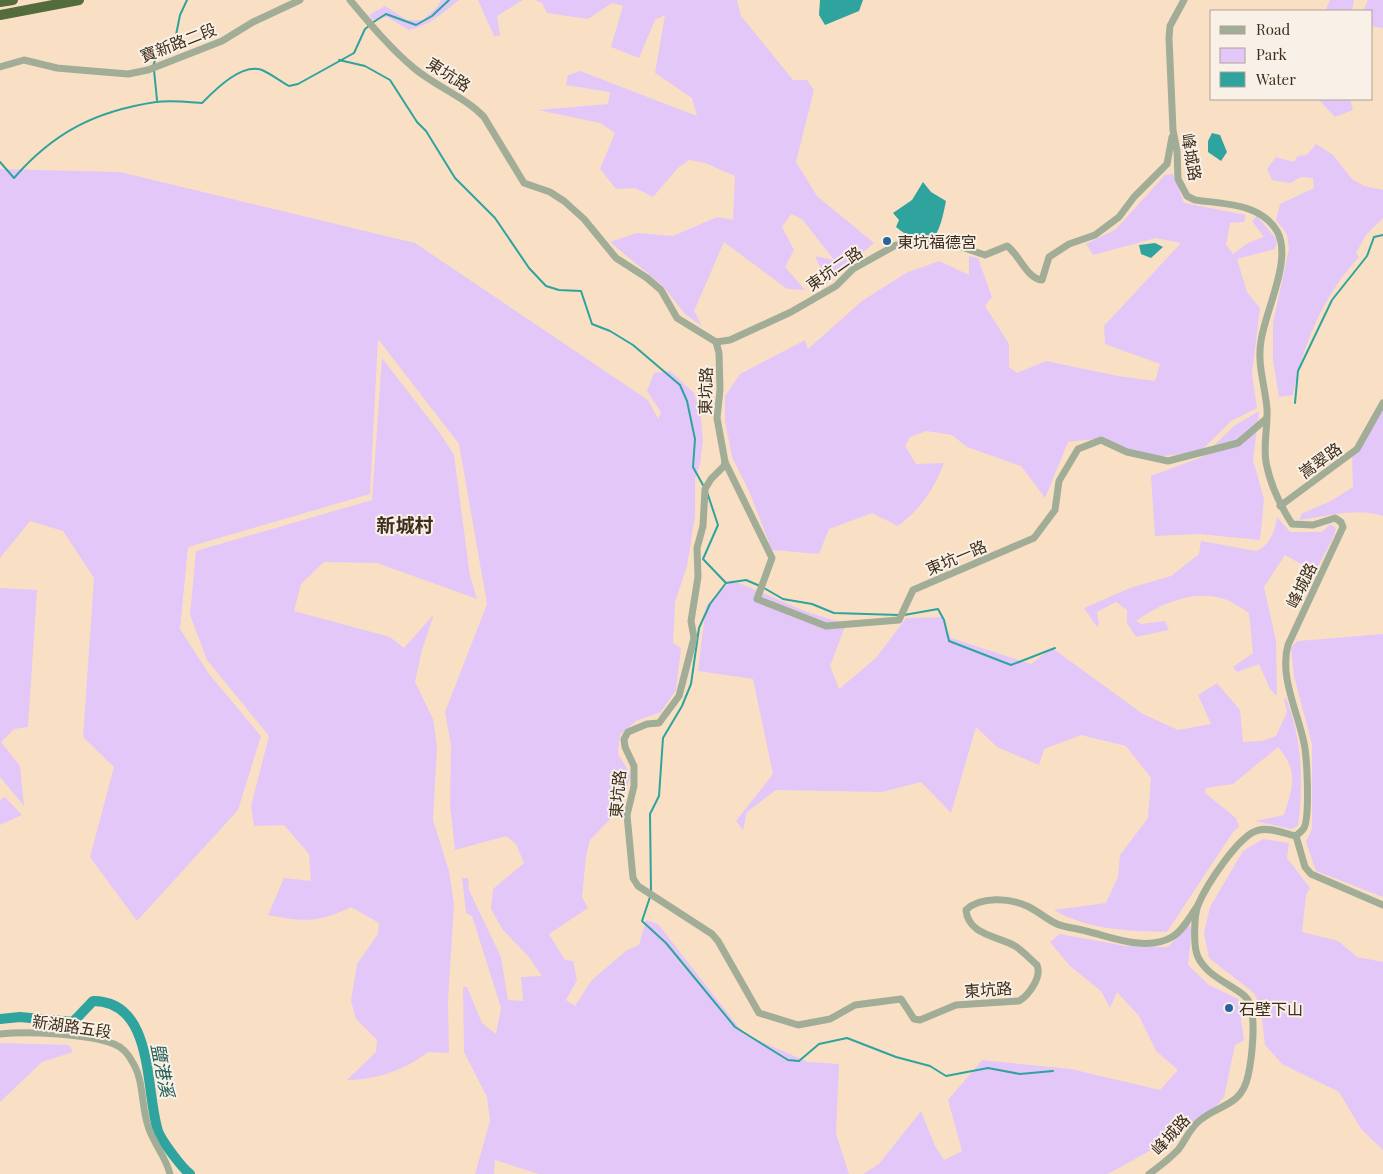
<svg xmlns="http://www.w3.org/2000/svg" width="1383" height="1174" viewBox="0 0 1383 1174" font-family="'Playfair Display','Noto Sans TC',serif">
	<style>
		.green { fill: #e3c7f8 }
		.water { fill: #2fa39d }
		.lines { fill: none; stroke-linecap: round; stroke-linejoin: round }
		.stream { stroke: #2fa39d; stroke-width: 2 }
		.river { stroke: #2fa39d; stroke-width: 10 }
		.minor { stroke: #a1ad96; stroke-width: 7 }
		.highway { stroke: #546c3c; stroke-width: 10 }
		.poi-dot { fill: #29639b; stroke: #f9f0e7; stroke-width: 2 }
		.labels { text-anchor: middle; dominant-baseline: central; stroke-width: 4; stroke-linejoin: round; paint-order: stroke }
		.street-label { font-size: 16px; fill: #3d2d1a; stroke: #f9f0e7 }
		.poi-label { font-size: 16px; fill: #3d2d1a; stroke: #f9f0e7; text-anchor: start }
		.water-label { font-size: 18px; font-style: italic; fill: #225f5b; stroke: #f9f0e7 }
		.quarter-label { font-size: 19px; font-weight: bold; fill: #3d2d1a; stroke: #f9f0e7 }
	</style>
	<rect width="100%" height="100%" fill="#f9e0c4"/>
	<g class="green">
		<path d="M441,0H459C444,12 429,26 409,30L387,17L372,20L369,15L385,6L407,20H423L438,6Z"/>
		<polygon points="478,0 523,0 497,16 500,36 494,36"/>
		<polygon points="535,0 737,0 741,16 793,80 807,80 814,90 796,162 817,196 874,243 827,283 815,256 834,260 802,219 791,214 782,227 794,250 785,267 805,290 787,289 724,242 694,311 702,326 685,314 663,286 610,242 637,233 673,236 717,217 733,220 735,176 705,163 689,160 678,168 653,197 635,188 616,189 600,169 615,133 600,123 538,110 608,104 610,92 566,85 568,75 580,71 697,116 692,98 655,73 665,15 655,20 639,58 611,47 623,6 612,3 588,19 547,13 542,3"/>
		<polygon points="1330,0 1354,0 1352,11 1325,11"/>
		<polygon points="1368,0 1383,0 1383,28 1372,26 1372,11 1363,11"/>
		<polygon points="1318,99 1350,99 1353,110 1335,117"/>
		<path d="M1316,144L1333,155L1352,179L1364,186L1383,190V218L1366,235L1356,253L1359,257C1323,296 1303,344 1293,395L1279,397L1273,360V323L1289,249L1287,234L1276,220L1280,204L1314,188L1313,178L1301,177L1290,183L1272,180L1267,169L1276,157L1294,162L1298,156L1307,155Z"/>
		<polygon points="0,169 120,172 415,243 648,400 658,419 661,412 647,391 654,373 670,371 694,393 701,418 703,440 700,464 695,479 695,516 687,566 675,602 673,643 681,648 676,690 661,712 636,721 620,735 618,754 631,775 619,810 590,840 586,856 582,897 588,908 549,934 565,960 573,961 577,980 566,1000 575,1006 591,981 627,950 639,945 646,920 658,924 744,1034 808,1062 839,1064 836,1134 849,1174 539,1174 495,1160 494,1174 475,1174 490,1121 487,1097 464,1052 463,987 467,987 482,1023 496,1034 501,1008 472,916 466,913 462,878 468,878 469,890 501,957 508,1000 523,1001 521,977 542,976 528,956 503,930 491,909 493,889 524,863 516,844 506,836 455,850 450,806 451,745 445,712 487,604 459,444 378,339 370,494 188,547 180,629 209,674 261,736 238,810 137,921 90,857 114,767 83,737 94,578 63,531 30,521 0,558"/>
		<path d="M1173,174L1184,203L1246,215L1244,222L1230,223L1226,245L1233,254L1248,243L1264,237L1252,221L1257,216L1277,240L1275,249L1237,259L1247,292L1260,308L1252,374L1257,408L1231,421L1200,452L1155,457L1126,449L1103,438L1068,442L1045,498L1021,466L967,447L952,435L926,431L910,437L905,446L916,464L944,463C934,489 921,509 898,526L872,513L829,529L819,554L772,550L749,491L732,457L725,421V396L740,374L805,340L808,349L862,301L906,273L939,261L969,275V256L978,258L992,297L985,306L1009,344V367L1017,373L1046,361L1118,376L1155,381L1160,364L1105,344L1104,326L1181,243L1156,238L1093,255L1086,244L1115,230L1165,175Z"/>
		<path d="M382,358L440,433L454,455L470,576L477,599L377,563L324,562L301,584L294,611L390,637L404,648L434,614L422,650L415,682L433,719L437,746L433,820L449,871L454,904L448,1001L449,1053L428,1052C406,1070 375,1080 347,1080L376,1052L377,1040L356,1019L351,1001L357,964L378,934L379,923L351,907C318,923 303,922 268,915L284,878L311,881L309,854L284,825L254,826L251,806L269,736L207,660L190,615L196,551L372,500Z"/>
		<path d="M1383,406V516C1358,507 1326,516 1300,520L1301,514L1331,501L1353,487L1352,457Z"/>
		<polygon points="1259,411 1253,460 1264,499 1260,540 1199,534 1155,536 1151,476 1202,457 1234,426"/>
		<path d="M1277,517L1290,532H1322L1330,524L1336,528L1334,536L1315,572L1285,555L1264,587L1276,641L1277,696L1270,689L1259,664L1237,672L1233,667L1253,653L1249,613C1241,608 1230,600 1221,598C1191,590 1160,604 1136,621L1141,624L1165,621L1169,630L1136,637L1127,623V610L1116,602L1097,612L1099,623L1097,627L1084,608L1130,588L1171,576L1199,554L1201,541L1256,551C1270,546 1275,531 1277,517Z"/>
		<path d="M732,580L807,612L846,624L830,666L839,689L876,658L906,618L942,617L951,638L1031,664L1052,648L1143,714L1178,730L1211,724L1198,695L1217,683L1240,710L1243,742L1262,741L1276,736L1287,712L1284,699L1286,698C1302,738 1304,784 1298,826L1291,829L1255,821L1284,815C1293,786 1299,772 1278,747L1233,784L1206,788L1205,793L1236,818L1239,827L1233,832L1167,932C1128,931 1088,930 1054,910L1106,903L1118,877L1120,855L1148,818L1151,778L1126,746L1081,735L1044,749L1039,765L997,747L976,727L951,813L921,782L882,792L776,790L747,812L743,830L736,821L773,774L753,679L698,671L706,606Z"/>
		<polygon points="0,588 37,590 28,727 14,729 1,742 20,766 24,806 0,777"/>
		<polygon points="1383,634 1383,897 1316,871 1306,842 1312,829 1312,744 1294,676 1291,647 1298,641"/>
		<polygon points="5,797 22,815 0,825 0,800"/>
		<polygon points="1263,839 1289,843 1287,858 1310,888 1306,895 1302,932 1338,941 1357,957 1383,962 1383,1150 1361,1129 1339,1092 1282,1064 1265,1045 1261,1009 1254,993 1209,958 1204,933 1210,907 1243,851"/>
		<polygon points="1189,924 1192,928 1188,965 1209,985 1238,999 1244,1040 1235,1045 1224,1097 1213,1110 1164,1143 1108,1174 863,1174 879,1164 921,1111 935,1146 944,1160 962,1151 948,1100 982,1060 1071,1069 1160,1090 1178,1070 1156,1051 1139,1016 1117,992 1110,1008 1101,991 1070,966 1050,942 1060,934 1126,946 1168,947"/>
		<polygon points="0,1043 69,1045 73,1052 42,1062 0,1102"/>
	</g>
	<g class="water">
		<polygon points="820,0 863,0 859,11 825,25 819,15"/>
		<polygon points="1212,133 1220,135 1227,152 1221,161 1208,152 1208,141"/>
		<path d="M923,182L931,192L946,201C939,236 933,257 896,227L899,220L893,213L912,200Z"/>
		<polygon points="1155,243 1163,247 1151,258 1141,254 1139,245"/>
	</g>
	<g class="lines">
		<g class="stream">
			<polyline points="372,23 386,14 416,25 432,16 449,0"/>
			<polyline points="339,60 365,66 390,80 417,122 426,131 455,178 495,218 529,268 546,286 559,290 581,291 592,324 610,331 633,345 680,385 687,401 695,439 693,467 703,485"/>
			<polyline points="153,66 159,50 174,45 180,15 187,0"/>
			<polyline points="154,70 157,100"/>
			<path d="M0,162L14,178C54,132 96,111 156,102C171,100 188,102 202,103C215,90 241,63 262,70C271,74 280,81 289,86L298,84L354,53L365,29L369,26"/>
			<polyline points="1295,403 1298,371 1332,300 1367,256 1374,237 1383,235"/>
			<polyline points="726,583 746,580 760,586"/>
			<polyline points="764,588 783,599 812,604 834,613 899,615"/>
			<polyline points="904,615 938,609 944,620 949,641 1011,665 1055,648"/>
			<polyline points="651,892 650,814 659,796 663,738 682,706 691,684 699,628 710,604 726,583 703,559 718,525 707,492"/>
			<polyline points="650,897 642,921 666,943 735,1027 788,1060 799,1061 819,1044 847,1038 896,1057 930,1066 946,1076 988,1068 1020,1074 1053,1071"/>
		</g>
		<path class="river" d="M0,1019L20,1017L73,1022L93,1001C155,1001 145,1091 158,1131C161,1140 182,1168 190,1174"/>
		<g class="minor">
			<path d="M350,0C370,24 391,49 415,69C437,87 465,97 484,117L524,183L550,192L564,201L584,219L616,258L647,278L661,290L677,318L716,342L719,353L720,390L717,418L725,462L724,466L711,479L705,489L703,526L697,548L698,577L691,621L694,638L679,696L659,723L647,724L635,729L628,732L624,739L625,747L634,766V786L627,815L633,878L638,886L712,934L718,941L759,1013L798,1025L830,1019L855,1005L901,999L914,1019L920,1020L956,1005L1019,1001C1029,995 1042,977 1037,965C1030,959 1023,951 1015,946C998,936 968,935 966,910C980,896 1010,898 1027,906C1038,911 1046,919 1057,924C1066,928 1077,928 1086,931C1112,937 1146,952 1172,937C1183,931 1191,915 1198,905"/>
			<polyline points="0,67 24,60 57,68 80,70 128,74 148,70 222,41 253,22 300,0"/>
			<path d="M716,342L730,340L791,312L836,286L853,269L896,245H929L947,242L985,255L1007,246C1019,254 1027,279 1042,280L1049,257L1069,244L1095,235L1119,217L1134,197L1167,164L1172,137"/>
			<polyline points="725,462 772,558 757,599 826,626 899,620 913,590 1034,538 1055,510 1059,481 1078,449 1101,440 1127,452 1168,461 1238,443 1266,419"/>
			<polyline points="1280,506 1357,449 1383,403"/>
			<polyline points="1296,836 1305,867 1311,874 1383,905"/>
			<path d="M0,1034C28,1031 88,1034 114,1044C122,1047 129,1055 133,1063C144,1081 141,1105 148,1126C153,1143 166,1157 170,1174"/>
			<path d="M1149,1174C1159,1167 1169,1159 1178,1150C1185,1141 1189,1130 1198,1122C1217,1104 1241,1108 1248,1076C1252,1058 1256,1021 1250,1004C1245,988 1209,981 1198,957C1193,947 1194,916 1198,905C1206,886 1239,834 1259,830C1271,827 1284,834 1296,836C1298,834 1302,831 1304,828C1310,816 1307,757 1304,743C1298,712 1279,677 1288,645L1343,527L1341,522L1335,518L1313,525L1292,524C1280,505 1270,484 1266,462C1263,444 1268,426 1267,409C1265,385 1257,365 1261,341C1265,311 1293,259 1277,231C1260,203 1224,204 1195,200L1187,196L1178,179L1177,151L1173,130L1169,38L1170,26L1184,0"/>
		</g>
		<g class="highway">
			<polyline points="0,2 13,0"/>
			<polyline points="0,15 79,0"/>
		</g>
	</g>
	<g class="poi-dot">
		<circle cx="887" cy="241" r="5"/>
		<circle cx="1229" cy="1008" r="5"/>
	</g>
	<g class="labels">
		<g class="street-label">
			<text transform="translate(178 42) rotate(-21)">寶新路二段</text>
			<text transform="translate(449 74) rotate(33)">東坑路</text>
			<text transform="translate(1192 157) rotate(80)">峰城路</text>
			<text transform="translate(834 268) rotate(-35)">東坑二路</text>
			<text transform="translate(705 391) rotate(-89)">東坑路</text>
			<text transform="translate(1320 460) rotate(-36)">嵩翠路</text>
			<text transform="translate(956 557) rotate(-23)">東坑一路</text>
			<text transform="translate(1301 585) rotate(-64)">峰城路</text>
			<text transform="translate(617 794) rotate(-85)">東坑路</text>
			<text transform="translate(988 989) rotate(-4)">東坑路</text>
			<text transform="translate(72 1026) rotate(8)">新湖路五段</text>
			<text transform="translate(1170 1134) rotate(-48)">峰城路</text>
		</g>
		<g class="poi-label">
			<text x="897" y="241">東坑福德宮</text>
			<text x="1239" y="1008">石壁下山</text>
		</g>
		<g class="water-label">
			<text transform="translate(163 1070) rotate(79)">鹽港溪</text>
		</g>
		<g class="quarter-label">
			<text x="405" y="524">新城村</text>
		</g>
	</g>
	<rect x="1210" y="10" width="162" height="90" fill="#f9f0e7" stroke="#aea295"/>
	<rect x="1220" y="26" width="25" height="8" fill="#a1ad96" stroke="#aea295"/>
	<text x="1256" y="35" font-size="15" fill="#3d2d1a">Road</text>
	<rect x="1220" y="48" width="25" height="15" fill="#e3c7f8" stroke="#aea295"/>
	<text x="1256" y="60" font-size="15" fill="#3d2d1a">Park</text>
	<rect x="1220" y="72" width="25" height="15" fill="#2fa39d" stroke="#aea295"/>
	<text x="1256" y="85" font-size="15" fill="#3d2d1a">Water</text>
</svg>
